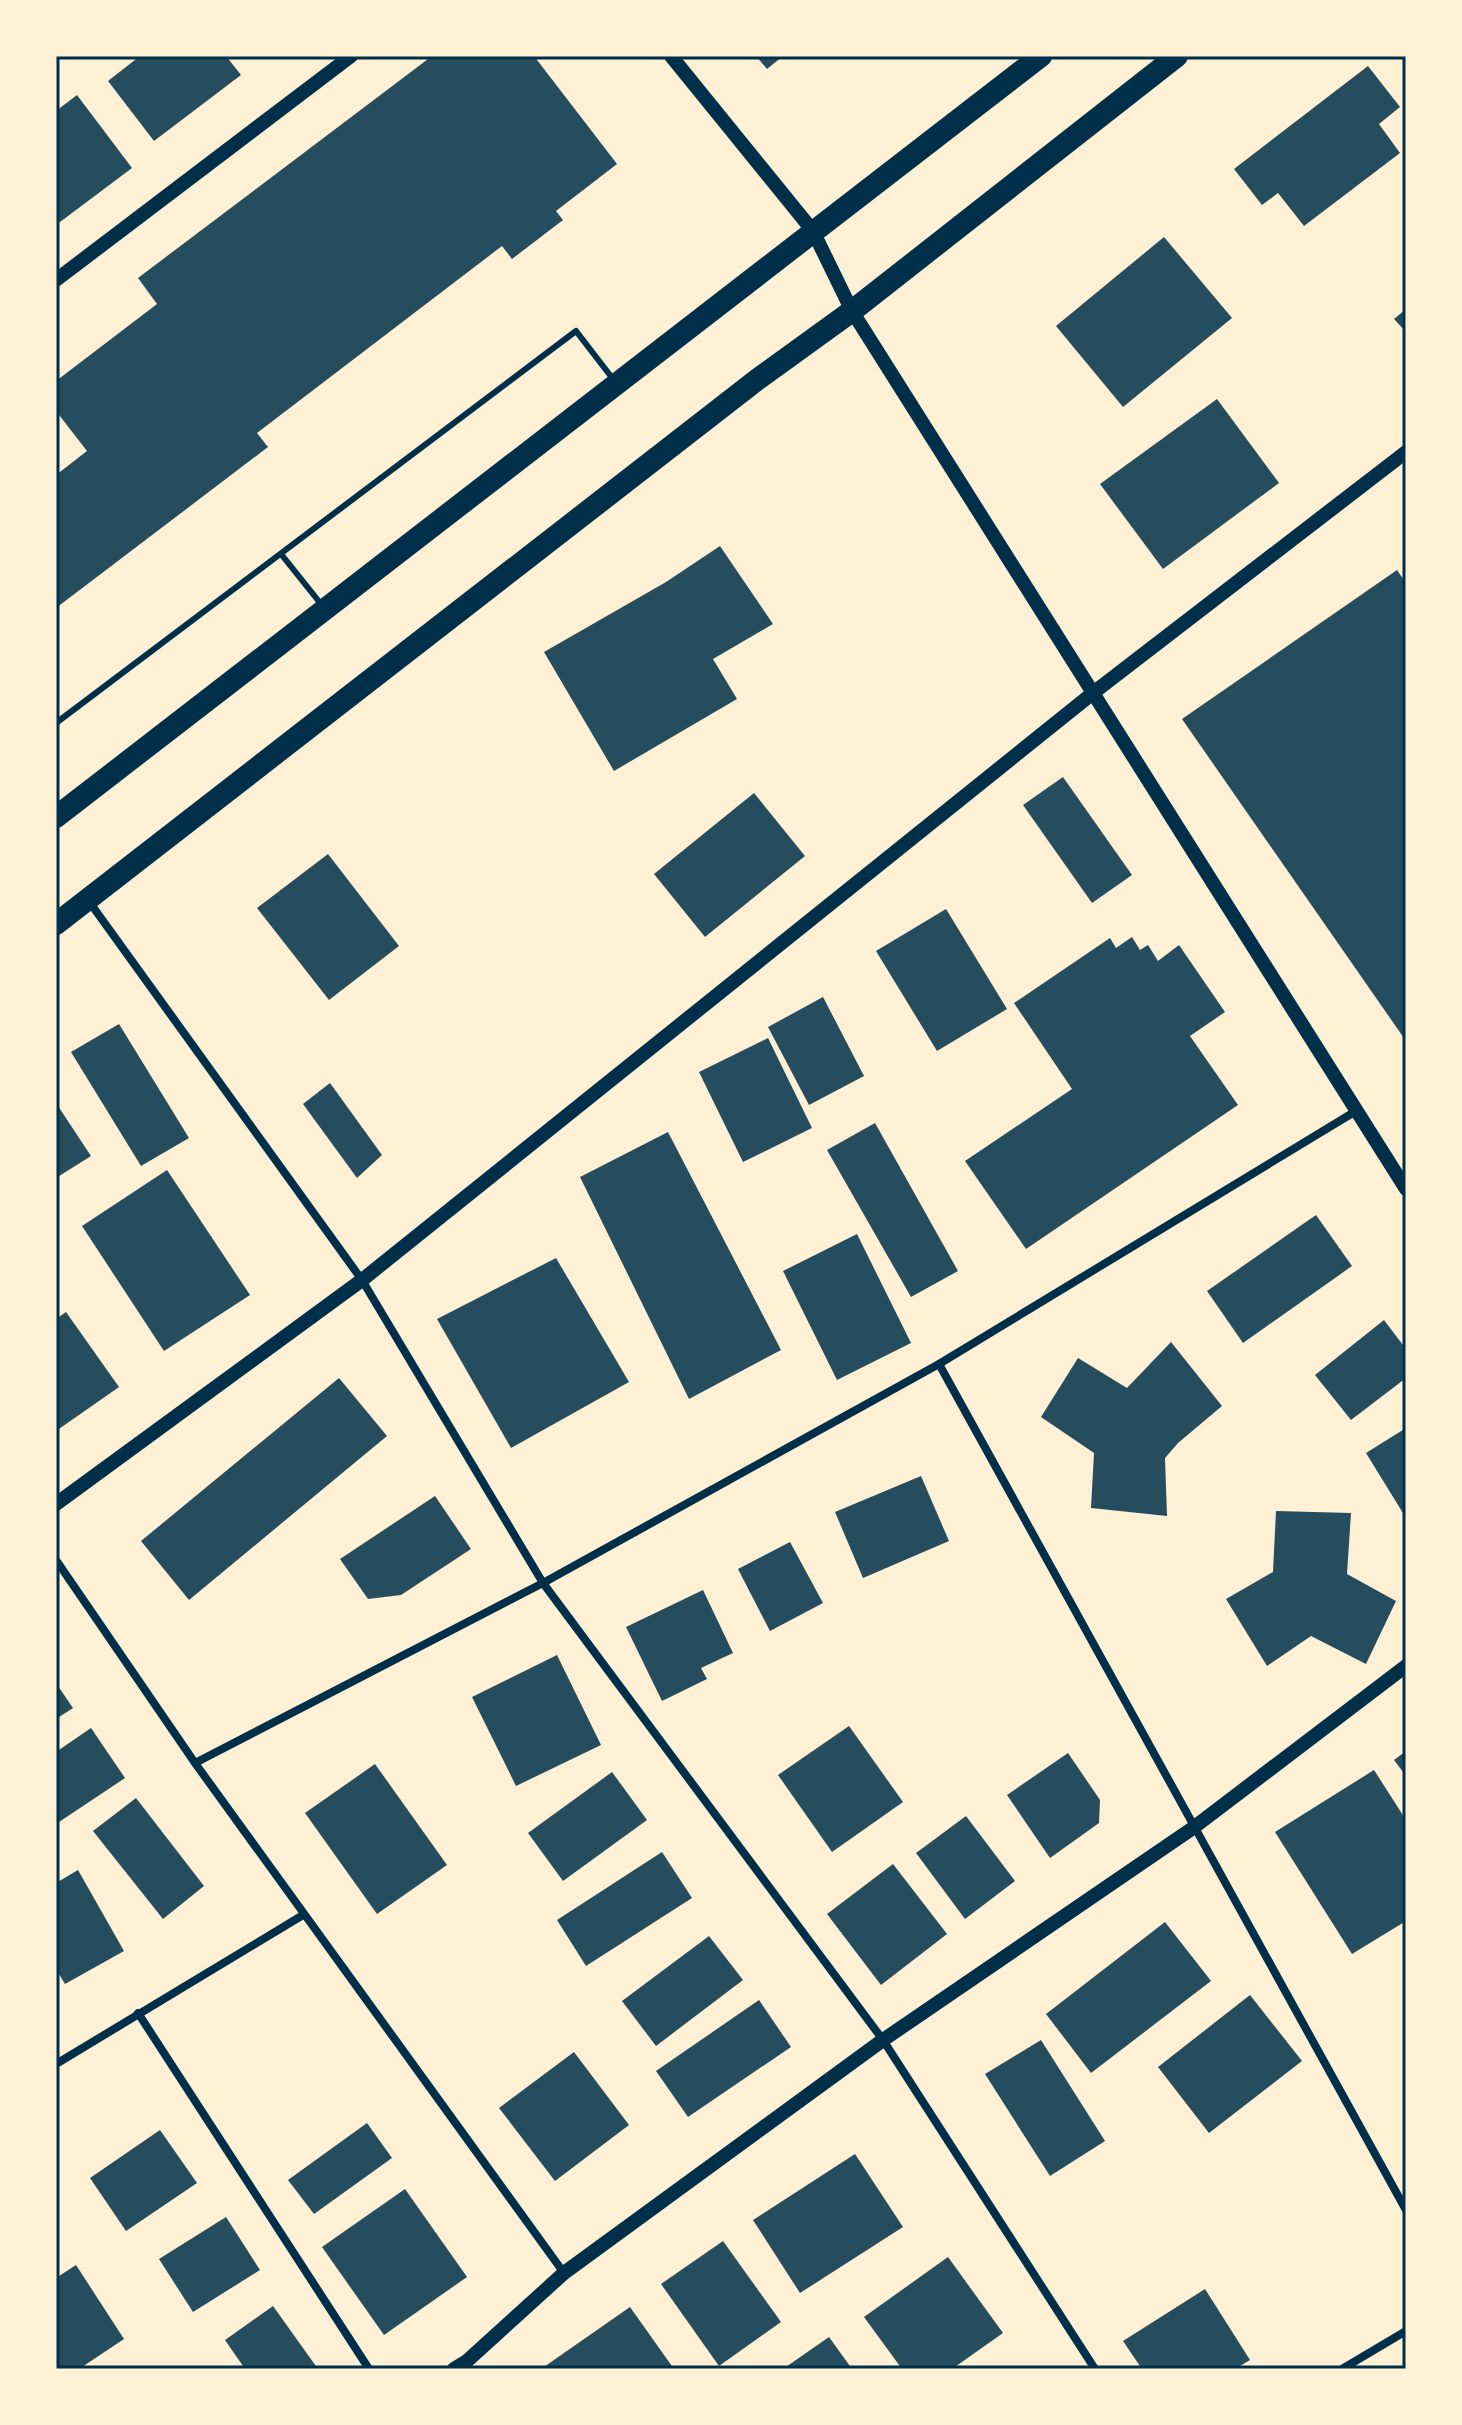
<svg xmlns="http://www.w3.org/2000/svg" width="1462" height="2425" viewBox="0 0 1462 2425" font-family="'Nunito Sans',sans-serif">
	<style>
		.building { fill: #264d5e }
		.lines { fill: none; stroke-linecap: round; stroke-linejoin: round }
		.service { stroke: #003049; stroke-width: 6 }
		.minor { stroke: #003049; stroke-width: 8 }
		.tertiary { stroke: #003049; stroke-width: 14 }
		.trunk { stroke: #003049; stroke-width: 22 }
		.neatline { fill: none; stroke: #003049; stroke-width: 3 }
	</style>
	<rect width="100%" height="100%" fill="#fdf0d5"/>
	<g class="building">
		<polygon points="140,56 226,56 241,75 154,141 108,81"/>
		<polygon points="432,56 534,56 617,164 556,211 563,220 512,259 502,246 257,433 268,447 56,608 56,475 87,451 56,411 56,381 157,304 138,278"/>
		<polygon points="756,56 783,56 767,69"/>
		<polygon points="1368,66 1400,107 1379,124 1400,153 1304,226 1278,193 1262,205 1234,169"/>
		<polygon points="77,95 132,168 56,225 56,111"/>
		<polygon points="1164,237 1232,318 1123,407 1056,326"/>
		<polygon points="1406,309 1406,332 1394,319"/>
		<polygon points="1217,399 1279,483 1163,569 1100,484"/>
		<polygon points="720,546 773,624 713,659 737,699 614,771 544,652 666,582"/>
		<polygon points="1397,570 1406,583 1406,1041 1182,719"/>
		<polygon points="1063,777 1132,875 1092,903 1023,805"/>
		<polygon points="754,793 805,856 705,937 654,874"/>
		<polygon points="328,854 399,946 329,1000 257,908"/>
		<polygon points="946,909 1007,1009 937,1051 876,951"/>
		<polygon points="1132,937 1140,950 1148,945 1158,961 1179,945 1225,1012 1190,1036 1238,1105 1026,1249 965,1161 1072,1089 1014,1003 1110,938 1116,948"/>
		<polygon points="823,997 864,1076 809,1105 768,1027"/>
		<polygon points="119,1024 189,1138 141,1166 71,1052"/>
		<polygon points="768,1038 812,1128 743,1162 699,1072"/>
		<polygon points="330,1083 382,1155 357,1178 303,1104"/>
		<polygon points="56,1103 91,1156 56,1178"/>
		<polygon points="875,1123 958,1271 911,1297 827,1150"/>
		<polygon points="668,1132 781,1350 689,1399 580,1177"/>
		<polygon points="167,1170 250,1295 164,1351 82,1226"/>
		<polygon points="1316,1215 1352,1266 1243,1343 1207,1291"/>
		<polygon points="857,1234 911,1343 837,1380 783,1271"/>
		<polygon points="556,1258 629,1382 511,1448 437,1319"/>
		<polygon points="66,1312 119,1387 56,1431 56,1319"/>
		<polygon points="1384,1320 1406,1349 1406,1378 1351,1420 1315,1375"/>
		<polygon points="1171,1342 1222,1406 1178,1443 1165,1458 1167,1516 1091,1508 1094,1453 1041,1417 1078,1358 1127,1388"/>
		<polygon points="339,1378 387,1436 189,1600 141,1541"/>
		<polygon points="1406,1428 1406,1518 1366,1453"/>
		<polygon points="921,1476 949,1541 863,1578 835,1512"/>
		<polygon points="435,1496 471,1549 401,1595 368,1599 340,1559"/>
		<polygon points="1276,1511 1351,1513 1347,1574 1396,1601 1366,1664 1311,1636 1267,1666 1226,1599 1273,1572"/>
		<polygon points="790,1542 823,1603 770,1631 738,1569"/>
		<polygon points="703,1590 733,1653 701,1668 707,1679 662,1701 626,1627"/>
		<polygon points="557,1655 601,1745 516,1786 472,1697"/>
		<polygon points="56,1683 73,1708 56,1719"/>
		<polygon points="849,1726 903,1802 832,1852 778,1775"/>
		<polygon points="91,1728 125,1778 56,1824 56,1752"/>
		<polygon points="1406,1751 1406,1776 1394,1760"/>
		<polygon points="1068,1753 1100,1800 1099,1823 1050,1858 1007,1795"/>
		<polygon points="375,1764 447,1865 377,1914 305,1813"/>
		<polygon points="1374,1770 1406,1820 1406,1921 1352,1954 1275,1832"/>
		<polygon points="612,1772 647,1820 563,1881 528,1833"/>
		<polygon points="136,1798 204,1886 163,1919 93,1831"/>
		<polygon points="966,1816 1015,1881 965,1919 916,1853"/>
		<polygon points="662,1852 692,1898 586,1966 557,1920"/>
		<polygon points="893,1864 947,1934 881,1985 827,1914"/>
		<polygon points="78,1870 124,1951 65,1984 56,1969 56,1883"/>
		<polygon points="1165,1922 1211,1981 1091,2073 1046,2014"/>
		<polygon points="709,1936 743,1980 656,2046 622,2001"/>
		<polygon points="1250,1995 1302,2061 1209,2133 1158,2067"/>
		<polygon points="759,2000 791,2047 688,2117 656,2071"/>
		<polygon points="1041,2040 1105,2141 1050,2176 985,2074"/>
		<polygon points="574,2052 629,2125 555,2181 499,2108"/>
		<polygon points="367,2123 392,2158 314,2214 288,2180"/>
		<polygon points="160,2130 197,2183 126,2231 90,2178"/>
		<polygon points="855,2154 903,2227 800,2293 753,2220"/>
		<polygon points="405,2189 467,2277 384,2335 322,2247"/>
		<polygon points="226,2217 260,2270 193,2312 159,2259"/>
		<polygon points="723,2241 781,2322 719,2366 661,2284"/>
		<polygon points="948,2257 1003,2333 952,2369 902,2369 864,2317"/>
		<polygon points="76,2265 124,2339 79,2369 56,2369 56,2278"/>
		<polygon points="1205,2289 1250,2360 1235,2369 1142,2369 1123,2341"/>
		<polygon points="273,2306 318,2369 245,2369 225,2340"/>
		<polygon points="630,2307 674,2369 541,2369"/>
		<polygon points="829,2337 852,2369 783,2369"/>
	</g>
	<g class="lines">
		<g class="service">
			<polyline points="281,554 321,604"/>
			<polyline points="56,723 576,331 613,379"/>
		</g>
		<g class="minor">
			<polyline points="88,900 362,1280 543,1583 883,2040 1095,2369"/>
			<polyline points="939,1364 1406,2210"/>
			<polyline points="56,1560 195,1763 564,2273"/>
			<polyline points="195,1763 543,1583 939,1364 1356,1111"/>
			<polyline points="138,2013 369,2369"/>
			<polyline points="56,2064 303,1915"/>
			<polyline points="1342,2369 1406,2331"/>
		</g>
		<g class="tertiary">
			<polyline points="671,56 813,231 852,311 1406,1189"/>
			<polyline points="56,280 351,56"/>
			<polyline points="56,1504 362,1280 1093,693 1406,452"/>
			<polyline points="454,2369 467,2361 564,2273 883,2040 1193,1828 1406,1666"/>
		</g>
		<g class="trunk">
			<polyline points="56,817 1041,56"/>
			<polyline points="56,924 758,379 852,311 1177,56"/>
		</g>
	</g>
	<rect width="1462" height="2425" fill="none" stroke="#fdf0d5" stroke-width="116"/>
	<rect x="58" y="58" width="1346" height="2309" class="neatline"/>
</svg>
